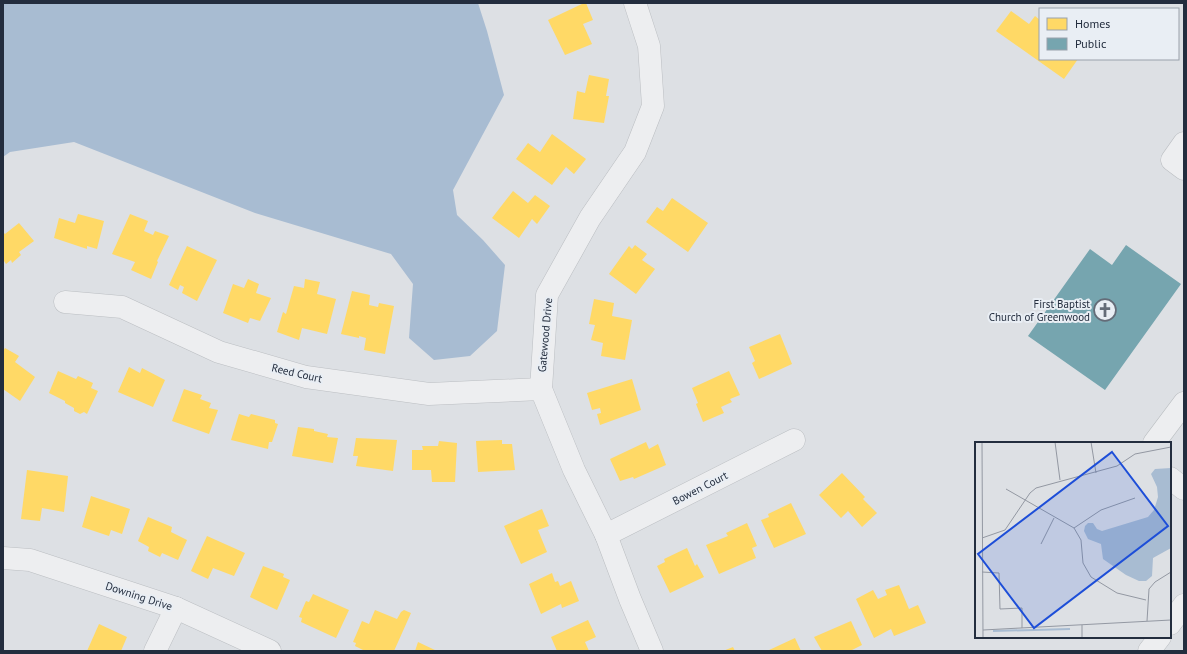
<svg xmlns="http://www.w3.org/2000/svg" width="1187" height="654" viewBox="0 0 1187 654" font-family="'PT Sans',sans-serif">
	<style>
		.water { fill: #a8bcd2 }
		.homes { fill: #ffd966 }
		.public { fill: #76a5af }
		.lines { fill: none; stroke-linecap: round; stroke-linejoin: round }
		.minor-casing { stroke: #bbbec2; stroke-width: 23 }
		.minor { stroke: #edeef0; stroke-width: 22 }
		.labels { text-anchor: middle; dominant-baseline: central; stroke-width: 4; stroke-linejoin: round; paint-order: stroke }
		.poi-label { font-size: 11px; fill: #232d3e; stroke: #e9eef4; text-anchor: end }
		.street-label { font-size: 11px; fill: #232d3e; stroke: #e9eef4 }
		.inset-river { fill: none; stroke: #a8bcd2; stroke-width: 2 }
		.inset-road { fill: none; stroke: #9398a2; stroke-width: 1 }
		.view { fill: #1d4ed8; fill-opacity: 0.15; stroke: #1d4ed8; stroke-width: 2 }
		.inset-edge { fill: none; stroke: #232d3e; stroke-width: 2 }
	</style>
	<rect width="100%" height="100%" fill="#dde0e4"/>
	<polygon class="water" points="3,3 478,3 487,31 504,95 453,190 457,215 483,240 505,265 497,331 470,356 434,360 409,338 413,284 391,254 255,213 74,142 10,152 3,157"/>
	<g class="homes">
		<polygon points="584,3 586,3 593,20 583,24 592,44 565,55 548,20"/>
		<polygon points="1011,11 1029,24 1035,16 1040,20 1040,59 1078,59 1064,79 996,31"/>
		<polygon points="589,75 609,79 606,96 609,96 604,123 573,119 577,91 585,93"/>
		<polygon points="552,134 586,159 574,174 566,167 552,185 516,159 528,143 540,152"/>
		<polygon points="513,191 528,203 535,195 550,206 537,224 532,219 519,238 492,218"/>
		<polygon points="672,198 708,223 688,252 646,222 657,207 663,211"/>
		<polygon points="78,214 104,221 97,249 87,246 87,249 54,238 59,218 75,223"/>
		<polygon points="130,214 148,221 144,231 153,235 155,231 169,236 157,261 158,262 151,279 131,270 135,262 112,254"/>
		<polygon points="19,223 34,241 19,252 21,255 12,263 11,260 6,264 4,261 3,262 3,232 5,234"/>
		<polygon points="635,245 647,254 642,260 655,269 636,294 609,274 629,246 632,249"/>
		<polygon points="187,246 217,260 197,301 182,293 184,287 180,285 178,290 169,285"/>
		<polygon points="248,279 259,284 256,293 271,298 260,321 250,318 248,323 223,313 233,284 244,288"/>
		<polygon points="305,279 320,282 317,294 336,299 327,334 302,328 299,340 277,332 283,312 286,314 294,286 304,288"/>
		<polygon points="352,291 370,295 369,305 378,307 379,303 394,306 385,354 364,350 366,338 359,336 359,338 341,334"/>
		<polygon points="594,299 614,303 612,316 632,320 625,360 601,356 603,343 591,340 595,325 589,324"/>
		<polygon points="780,334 792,364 759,379 752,363 755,361 749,347"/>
		<polygon points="5,348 19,356 15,362 35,377 20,401 3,389 3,351"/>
		<polygon points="129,367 140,373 142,368 165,380 153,407 118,392"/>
		<polygon points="58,371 76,379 78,376 93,383 91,388 98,391 87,414 84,412 80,414 74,411 74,408 65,403 65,401 49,393"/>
		<polygon points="729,371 740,395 730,399 732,402 721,407 724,413 703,422 696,404 698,403 692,388"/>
		<polygon points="632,379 641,410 600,425 597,414 601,413 600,408 592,410 587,393"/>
		<polygon points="184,389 202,395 200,399 211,403 209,408 218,410 209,434 172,421"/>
		<polygon points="239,414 249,417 251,414 275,420 275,423 278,424 272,442 269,442 268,449 231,440"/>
		<polygon points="298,427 314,429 314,431 328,434 327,437 338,438 333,463 292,456"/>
		<polygon points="356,438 397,440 393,471 356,466 358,456 353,456"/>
		<polygon points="502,440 502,444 512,444 515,470 478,472 476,441"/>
		<polygon points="439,441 457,443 455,482 432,482 431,470 412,470 412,450 423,450 422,446 438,446"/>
		<polygon points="646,442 649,449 658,444 666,465 634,479 633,477 620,481 610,459"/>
		<polygon points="27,470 68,476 64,512 42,508 40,521 21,519"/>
		<polygon points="842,473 865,497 863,499 877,513 862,527 848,511 841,518 819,495"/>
		<polygon points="91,496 130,509 122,534 111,530 109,536 82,527"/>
		<polygon points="791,503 806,534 774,548 761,520 769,517 768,514"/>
		<polygon points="542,509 549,526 538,530 547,552 521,564 504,526"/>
		<polygon points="148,517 172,527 171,532 187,540 178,560 162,553 160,557 148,551 149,547 138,541"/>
		<polygon points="747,523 757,546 752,548 756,558 719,574 706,545 728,536 726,533"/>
		<polygon points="207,536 245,553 234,576 213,568 208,579 191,571"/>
		<polygon points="687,548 695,566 697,564 704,577 670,593 657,566 665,562 664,559"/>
		<polygon points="263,566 284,574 283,577 290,580 277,610 250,597"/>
		<polygon points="552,573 555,582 558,581 560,586 571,581 579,601 562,608 561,604 541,614 529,584"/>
		<polygon points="899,585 909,609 918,605 926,623 894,636 891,629 874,638 856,599 873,590 878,599 887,595 885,590"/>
		<polygon points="313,594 349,610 336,638 301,622 302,618 299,617 306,601 309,602"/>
		<polygon points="375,610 397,619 401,612 404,610 411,613 394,651 365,651 355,646 356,643 353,642 362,621 369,624"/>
		<polygon points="588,620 596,637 585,642 589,651 557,651 551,637"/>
		<polygon points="851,621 862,645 850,651 822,651 814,637"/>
		<polygon points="99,624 127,637 121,651 87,651"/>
		<polygon points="795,638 801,651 767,651"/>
		<polygon points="418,642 437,651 415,651"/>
		<polygon points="733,647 735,651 723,651"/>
	</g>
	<polygon class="public" points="1126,245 1181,284 1105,390 1028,336 1090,249 1112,265"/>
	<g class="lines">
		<g class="minor-casing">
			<g id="minor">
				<polyline points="635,3 649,46 653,106 635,152 590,218 547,295 541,389 574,470 606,535 630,599 652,651"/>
				<polyline points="1184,143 1172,160 1184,169"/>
				<polyline points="65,302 122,307 219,352 306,377 429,394 541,389"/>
				<polyline points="1154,443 1184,403"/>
				<polyline points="1170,478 1184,489"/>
				<polyline points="606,535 794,440"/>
				<polyline points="3,558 30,560 176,608 270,651"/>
				<polyline points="1170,624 1184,605"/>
				<polyline points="155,651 176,608"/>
				<polyline points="1149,651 1160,637"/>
			</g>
		</g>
		<use href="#minor" class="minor"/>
	</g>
	<defs>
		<g id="church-ring" transform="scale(1.15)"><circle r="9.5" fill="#e9eef4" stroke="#646c78" stroke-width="1.5"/><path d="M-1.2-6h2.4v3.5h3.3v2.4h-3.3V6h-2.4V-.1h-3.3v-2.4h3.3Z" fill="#646c78"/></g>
	</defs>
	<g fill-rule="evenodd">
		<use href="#church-ring" x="1105" y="310"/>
	</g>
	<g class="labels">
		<g class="poi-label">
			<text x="1090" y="304">First Baptist<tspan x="1090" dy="13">Church of Greenwood</tspan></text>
		</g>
		<g class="street-label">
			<text transform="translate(545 335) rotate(-85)">Gatewood Drive</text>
			<text transform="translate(297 373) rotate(13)">Reed Court</text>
			<text transform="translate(700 488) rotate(-27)">Bowen Court</text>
			<text transform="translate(139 596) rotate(18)">Downing Drive</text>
		</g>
	</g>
	<g transform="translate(975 442)">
		<rect width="196" height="196" fill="#dde0e4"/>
		<path d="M196,26V106L178,116L177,134L171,139H164L151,133L128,117L126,102L113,97L109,89L110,84L113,81H118L122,87L127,89L173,75L179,68L183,55L182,45L176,32L180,27Z" fill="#a8bcd2"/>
		<path class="inset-river" d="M18,189L95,187"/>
		<path class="inset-road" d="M7,0L8,196M80,0L85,38M116,0L121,31M31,47L99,86L106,98L108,121L116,135L142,151L171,158M99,86L126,68L160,56M7,96L30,88L55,51L61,46L142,24L160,12L196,5M66,102L79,76M7,130L24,131L25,167L47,166V186M172,179L174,147L180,140L196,130M107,183V196M8,188L196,178"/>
		<path class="view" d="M137,10L193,84L59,186L3,112Z"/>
		<rect width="196" height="196" class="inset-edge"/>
	</g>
	<rect width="1187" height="654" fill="none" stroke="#232d3e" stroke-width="8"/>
	<rect x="1039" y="8" width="140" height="52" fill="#e9eef4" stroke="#9aa1ab"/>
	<rect x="1047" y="18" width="20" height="12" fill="#ffd966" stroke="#9aa1ab"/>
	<text x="1075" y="28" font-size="12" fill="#232d3e">Homes</text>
	<rect x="1047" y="38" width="20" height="12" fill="#76a5af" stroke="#9aa1ab"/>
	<text x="1075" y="48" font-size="12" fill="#232d3e">Public</text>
</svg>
